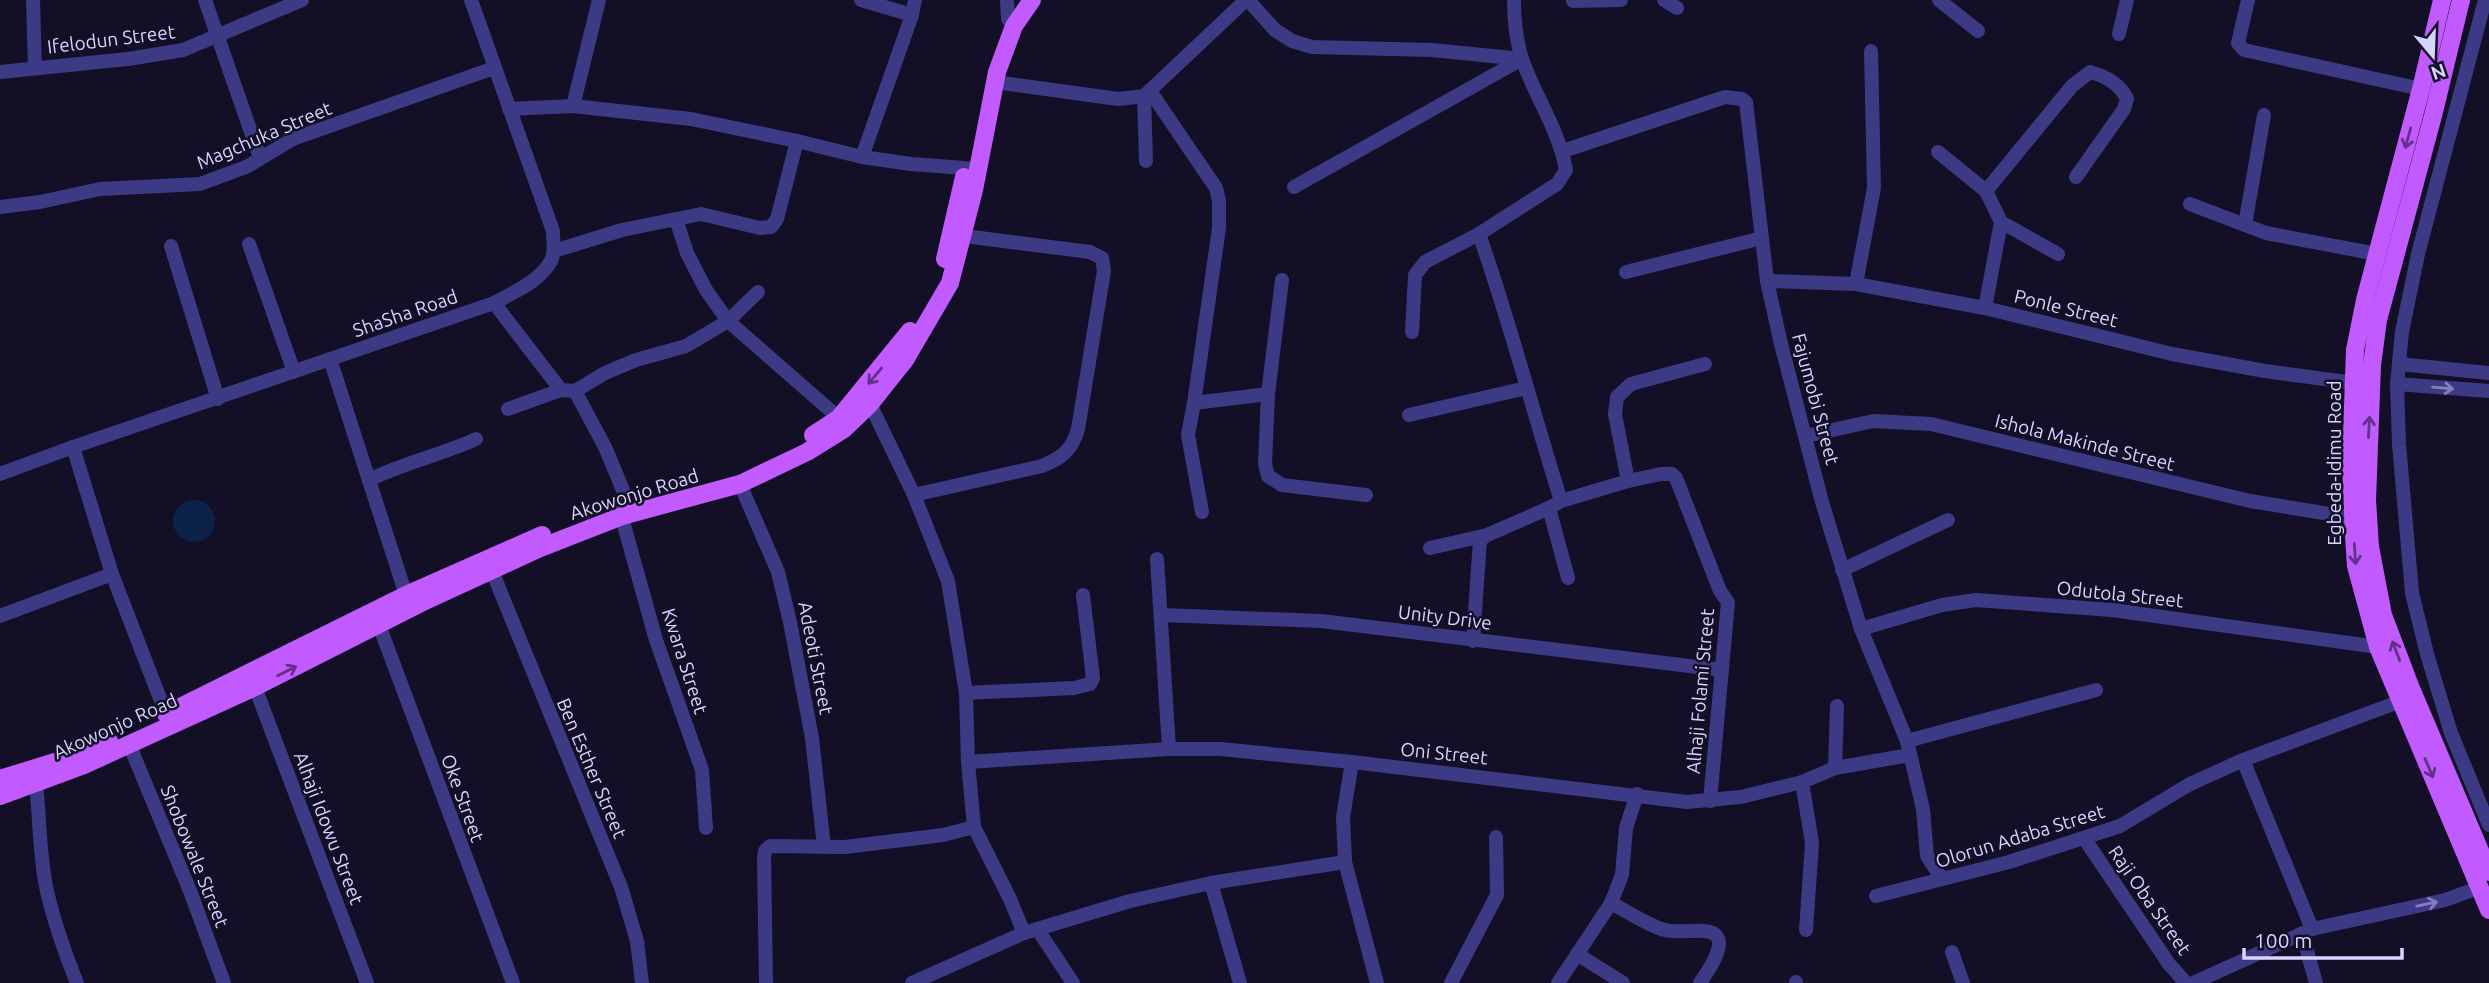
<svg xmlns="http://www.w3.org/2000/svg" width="2489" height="983" viewBox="0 0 2489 983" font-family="Ubuntu,sans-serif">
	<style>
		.water { fill: #0c2248 }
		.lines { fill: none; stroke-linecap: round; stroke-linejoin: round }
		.minor { stroke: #3d3a85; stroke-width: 14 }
		.major { stroke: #c25bff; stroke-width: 18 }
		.oneway { stroke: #623188 }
		.oneway2 { stroke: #837fbc }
		.labels { text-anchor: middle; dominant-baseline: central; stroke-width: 5; stroke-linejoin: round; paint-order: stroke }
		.street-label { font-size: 19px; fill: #d9d4ff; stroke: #130f26 }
	</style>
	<rect width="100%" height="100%" fill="#130f26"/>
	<circle class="water" cx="194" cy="521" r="21"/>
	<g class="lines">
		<g class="minor">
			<polyline points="33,0 35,68"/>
			<polyline points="205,0 260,158"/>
			<polyline points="861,0 912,15"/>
			<polyline points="1007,0 1008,19 1014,26"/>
			<polyline points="1248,0 1275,30 1292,41 1312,47 1432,50 1522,59"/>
			<polyline points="1664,0 1677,8"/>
			<polyline points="1939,0 1978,31"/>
			<polyline points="2248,0 2238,43 2244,50 2421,89"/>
			<polyline points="2485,0 2418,254 2402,332 2397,384 2399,444 2412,593 2427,654 2451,733 2489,825"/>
			<polyline points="1573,1 1621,0"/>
			<polyline points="2119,34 2127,0"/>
			<polyline points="0,72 128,59 183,50 302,0"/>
			<polyline points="995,82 1118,99 1144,96 1246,0"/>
			<polyline points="1150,91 1216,188 1219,201 1219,228 1194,403 1188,435 1202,512"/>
			<polyline points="1144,96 1146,161"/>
			<polyline points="573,106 599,0"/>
			<polyline points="509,109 573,106 691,119 797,141 862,157 911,164 977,169"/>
			<polyline points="1563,151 1725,97 1742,99 1746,102 1767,281 1781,344 1822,502 1861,629 1907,741 1923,809 1927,856 1942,879"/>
			<polyline points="1938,152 1986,191 2001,222 2058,254"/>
			<polyline points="862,157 912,15 915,0"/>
			<polyline points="1294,187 1522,59"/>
			<path d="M1986,191L2072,86L2090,72C2105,76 2120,84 2127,99L2124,109L2076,177"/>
			<polyline points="2190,204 2266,233 2377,254"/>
			<polyline points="0,207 40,202 100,189 200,184 246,167 293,139 494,68"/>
			<polyline points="676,219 687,253 706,290 728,321 839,418"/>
			<polyline points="2245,225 2264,115"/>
			<path d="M1479,234C1510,322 1533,412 1561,501"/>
			<polyline points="249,244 294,372"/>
			<polyline points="171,246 218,399"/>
			<polyline points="554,251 622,230 701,214 760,228 771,227 777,219 797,141"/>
			<polyline points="1626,272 1762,238"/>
			<polyline points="1282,280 1268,394 1265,464 1268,476 1282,485 1366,495"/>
			<polyline points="1767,281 1856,284 1985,308 2172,354 2265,371 2354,383"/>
			<polyline points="1856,284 1874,188 1871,51"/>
			<polyline points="494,303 561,390"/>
			<polyline points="1985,308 2001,222"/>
			<path d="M1412,332L1415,275L1425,262L1479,234L1557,184L1566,170C1559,130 1535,96 1522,59C1516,40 1514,20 1514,0"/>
			<polyline points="330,359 406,595"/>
			<polyline points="2399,364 2489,373"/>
			<polyline points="2397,384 2489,391"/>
			<polyline points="575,391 605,447 633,514"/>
			<polyline points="1194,403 1268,394"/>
			<polyline points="870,404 914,495 948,581 966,693 968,762 974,827 1010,899 1024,933"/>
			<polyline points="508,409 561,390 575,391 605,373 636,360 686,346 728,321 758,292"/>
			<polyline points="1409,415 1526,388"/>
			<polyline points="1806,436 1873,421 1931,424 2250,501 2354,518"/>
			<polyline points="73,447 112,574 166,714"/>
			<path d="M0,474L73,447L494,303C514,292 541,281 552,259C555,251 553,239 553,231L471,0"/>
			<path d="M369,480C403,463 441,455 476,439"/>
			<polyline points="1628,481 1615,414 1617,397 1631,384 1705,364"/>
			<polyline points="740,484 778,572 790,622 812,738 824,847"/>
			<path d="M914,495L1042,466C1062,458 1072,450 1078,429L1104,271L1102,258L1090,252L964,236"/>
			<polyline points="619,507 656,640 702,770 706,828"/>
			<polyline points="1549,508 1568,578"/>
			<polyline points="1430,548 1487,535 1549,508 1561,501 1628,481 1661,474 1672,474 1676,478 1720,591 1728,602 1710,801"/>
			<polyline points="1157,559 1169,749"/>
			<polyline points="1842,570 1948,520"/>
			<polyline points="492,571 621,887 637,941 642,983"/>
			<polyline points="1162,615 1321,621 1722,670"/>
			<polyline points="0,616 112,574"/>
			<polyline points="379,625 513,983"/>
			<polyline points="1861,629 1942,605 1976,600 2112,610 2378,647"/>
			<polyline points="1473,641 1480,540 1487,535"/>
			<polyline points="255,687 367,983"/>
			<polyline points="966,693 1074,688 1090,684 1093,678 1083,595"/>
			<polyline points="1907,741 2096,690"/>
			<polyline points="129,744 190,891 224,983"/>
			<polyline points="2243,760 2312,929"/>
			<polyline points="968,762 1169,749 1220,749 1352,762 1687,802 1741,797 1802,782 1835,768 1910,755"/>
			<polyline points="1352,762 1343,817 1345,862 1377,983"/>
			<polyline points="1835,768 1837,706"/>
			<polyline points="1802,782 1812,843 1806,930"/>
			<path d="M36,783C40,819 39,856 47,891C54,922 65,953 77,983"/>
			<polyline points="2084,838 2169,964 2186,983"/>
			<polyline points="1211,883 1240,983"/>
			<polyline points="1876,896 2009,862 2120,826 2190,784 2243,760 2401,701"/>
			<path d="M1611,903C1625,910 1651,927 1665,930C1677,933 1692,930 1704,931C1736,933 1708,971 1700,983"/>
			<polyline points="1038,930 1073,983"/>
			<polyline points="2302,933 2316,983"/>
			<polyline points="1952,952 1963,983"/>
			<polyline points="1577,954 1623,983"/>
			<polyline points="1796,982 1796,983"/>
			<polyline points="766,983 764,858 765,851 770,846 845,847 943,835 974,827"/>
			<polyline points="912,983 1024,933 1130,901 1211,883 1345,862"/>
			<polyline points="1451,983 1497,895 1496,837"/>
			<polyline points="1558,983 1611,903 1622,875 1626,828 1637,794"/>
			<polyline points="2193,983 2312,929 2445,900 2481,887"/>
		</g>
		<g class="major">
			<polyline points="2442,0 2421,89 2365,300 2355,350 2351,464 2354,536 2356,566 2378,647 2489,910"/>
			<polyline points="2461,0 2434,112 2378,320 2372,365 2367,500 2370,547 2383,615 2410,686 2489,872"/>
			<polyline points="945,259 964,177"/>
			<polyline points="813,435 839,418 910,331"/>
			<polyline points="166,714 406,595 542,535"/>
			<polyline points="0,779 77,755 109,741"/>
			<polyline points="0,796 84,765 255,687 427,600 540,548 622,516 740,484 807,452 844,429 870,404 905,360 950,283 974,190 997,72 1014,26 1032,0"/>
		</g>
	</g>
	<defs><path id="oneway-shaft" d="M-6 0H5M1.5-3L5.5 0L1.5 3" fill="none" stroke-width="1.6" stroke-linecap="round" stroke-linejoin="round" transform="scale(1.75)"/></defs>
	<g class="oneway">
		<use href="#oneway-shaft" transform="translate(2408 138) rotate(105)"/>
		<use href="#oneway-shaft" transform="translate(875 376) rotate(130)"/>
		<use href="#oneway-shaft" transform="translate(2369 427) rotate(-87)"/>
		<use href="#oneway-shaft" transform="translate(2355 554) rotate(86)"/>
		<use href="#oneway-shaft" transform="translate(2396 651) rotate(-111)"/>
		<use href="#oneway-shaft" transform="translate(287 671) rotate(-27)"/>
		<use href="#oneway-shaft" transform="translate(2429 768) rotate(67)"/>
	</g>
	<g class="oneway2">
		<use href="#oneway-shaft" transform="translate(2443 388) rotate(5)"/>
		<use href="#oneway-shaft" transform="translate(2427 904) rotate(-12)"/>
	</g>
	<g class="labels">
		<g class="street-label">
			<text transform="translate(111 39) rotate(-7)">Ifelodun Street</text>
			<text transform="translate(264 135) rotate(-23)">Magchuka Street</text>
			<text transform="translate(2066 308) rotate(14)">Ponle Street</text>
			<text transform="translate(405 313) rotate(-19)">ShaSha Road</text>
			<text transform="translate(1816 399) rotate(75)">Fajumobi Street</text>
			<text transform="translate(2085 442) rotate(14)">Ishola Makinde Street</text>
			<text transform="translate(2334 463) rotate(-90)">Egbeda-Idimu Road</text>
			<text transform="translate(634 494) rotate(-17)">Akowonjo Road</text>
			<text transform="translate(2120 594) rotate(6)">Odutola Street</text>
			<text transform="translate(1445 617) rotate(7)">Unity Drive</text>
			<text transform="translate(816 658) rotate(79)">Adeoti Street</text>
			<text transform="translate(685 661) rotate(72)">Kwara Street</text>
			<text transform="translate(1700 691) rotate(-85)">Alhaji Folami Street</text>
			<text transform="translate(115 726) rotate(-24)">Akowonjo Road</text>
			<text transform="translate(1444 753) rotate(6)">Oni Street</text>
			<text transform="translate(592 768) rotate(67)">Ben Esther Street</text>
			<text transform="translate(463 798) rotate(70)">Oke Street</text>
			<text transform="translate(329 828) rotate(69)">Alhaji Idowu Street</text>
			<text transform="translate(2020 836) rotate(-17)">Olorun Adaba Street</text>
			<text transform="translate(195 856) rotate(68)">Shobowale Street</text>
			<text transform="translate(2150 900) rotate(55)">Raji Oba Street</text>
		</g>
	</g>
	<g transform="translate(2433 56) rotate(161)" stroke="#130f26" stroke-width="5" paint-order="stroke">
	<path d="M0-5L12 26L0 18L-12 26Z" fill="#d9d4ff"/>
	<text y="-10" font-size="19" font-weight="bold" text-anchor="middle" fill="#d9d4ff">N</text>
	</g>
	<path d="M2244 948v10h158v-10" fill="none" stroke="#d9d4ff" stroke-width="3.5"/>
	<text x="2254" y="948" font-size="21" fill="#d9d4ff" stroke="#130f26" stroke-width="5" paint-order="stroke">100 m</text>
</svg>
